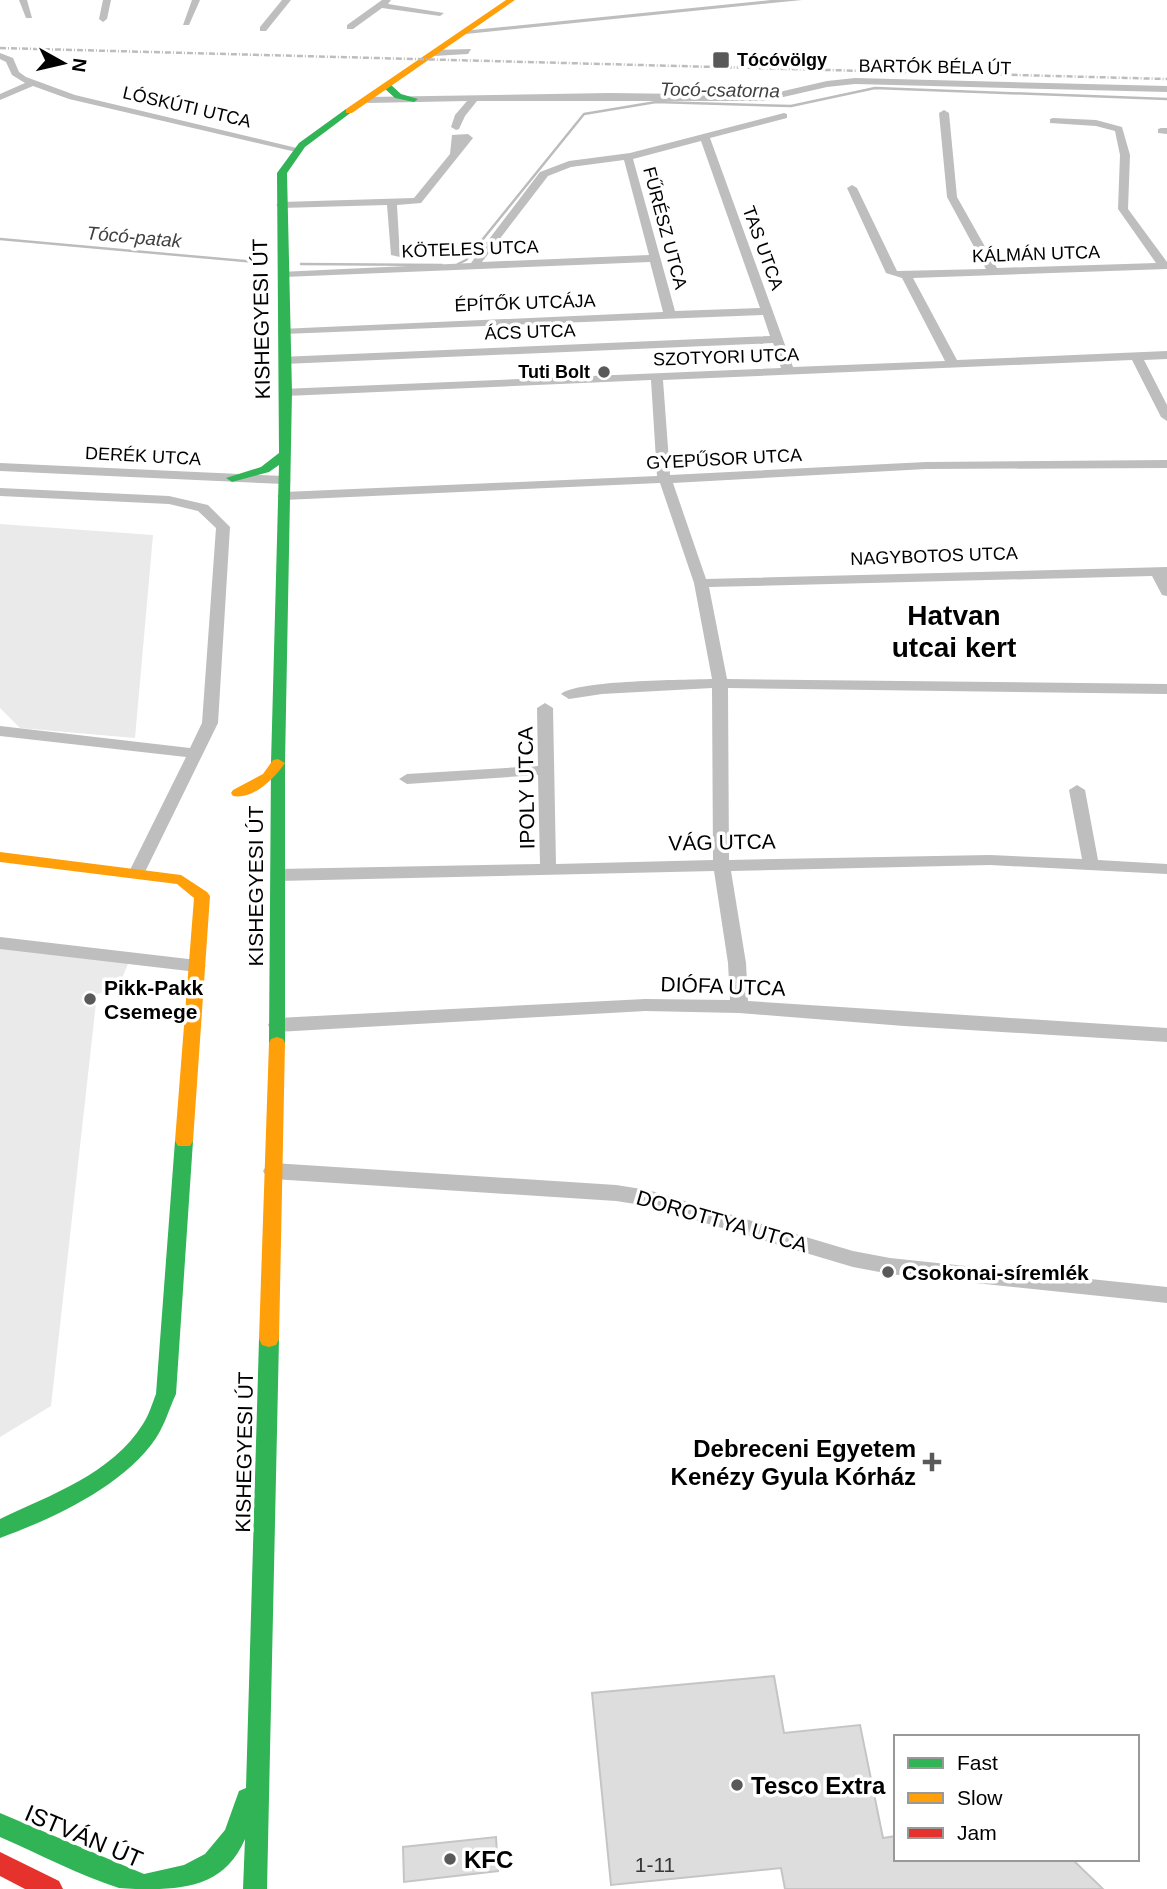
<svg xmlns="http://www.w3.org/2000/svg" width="1167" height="1889" viewBox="0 0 1167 1889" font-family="Arial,sans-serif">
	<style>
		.green { fill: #eaeaea }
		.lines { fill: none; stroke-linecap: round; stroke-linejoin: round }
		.stream { stroke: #bcbcbc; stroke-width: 2.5 }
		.building { fill: #ddd; stroke: #c5c5c5; stroke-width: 2 }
		.street { fill: #bebebe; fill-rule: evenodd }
		.fast { fill: #30b455; fill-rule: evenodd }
		.slow { fill: #ff9f0a; fill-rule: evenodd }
		.jam { fill: #e5322d; fill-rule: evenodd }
		.rail { stroke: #bdbdbd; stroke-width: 2.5; stroke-dasharray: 6 2 1 2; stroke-linecap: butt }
		.poi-dot { fill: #595959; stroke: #fff; stroke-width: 2.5 }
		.labels { text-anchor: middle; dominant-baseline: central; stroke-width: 7; stroke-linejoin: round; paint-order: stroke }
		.far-poi-label { font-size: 18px; font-weight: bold; fill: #000; stroke: #fff; text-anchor: start }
		.far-street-label { font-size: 18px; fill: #000; stroke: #fff }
		.far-water-label { font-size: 19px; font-style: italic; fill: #414141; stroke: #fff }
		.street-label { font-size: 21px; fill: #000; stroke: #fff }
		.poi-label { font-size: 21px; font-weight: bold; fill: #000; stroke: #fff; text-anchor: start }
		.near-number-label { font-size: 21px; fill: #373737 }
		.near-poi-label { font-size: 24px; font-weight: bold; fill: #000; stroke: #fff; text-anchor: start }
		.near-street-label { font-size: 24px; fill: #000; stroke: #fff }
		.district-label { font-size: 28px; font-weight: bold; fill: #000; stroke: #fff }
	</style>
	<rect width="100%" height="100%" fill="#fff"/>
	<g class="green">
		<polygon points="0,524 153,535 135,738 20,728 0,708"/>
		<polygon points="0,943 130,959 118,988 97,994 51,1406 0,1437"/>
	</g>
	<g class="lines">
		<g class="stream">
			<polyline points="0,239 266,263"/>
			<polyline points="301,264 442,265"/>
			<polyline points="458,264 466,260 584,114 656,102 791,106 875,88 1167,99"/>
		</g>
	</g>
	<g class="building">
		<polygon points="774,1676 784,1733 860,1725 883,1838 896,1836 896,1859 1072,1859 1103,1889 785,1889 781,1868 611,1885 592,1693"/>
		<polygon points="496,1837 498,1871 404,1882 403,1847"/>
	</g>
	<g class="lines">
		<g class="street">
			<polygon points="19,0 27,0 32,18 26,18"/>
			<polygon points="103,0 111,0 107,19 103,22 99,19"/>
			<polygon points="192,0 200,0 189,25 183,25"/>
			<polygon points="282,0 291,0 266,31 260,31 260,27"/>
			<polygon points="382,0 391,0 388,4 444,13 440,16 382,8 353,29 347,29 347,25"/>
			<polygon points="771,0 802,0 466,34 462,31"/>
			<polygon points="471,49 468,54 434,56 429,53 434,50"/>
			<polygon points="0,53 13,58 19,72 26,77 75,95 301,149 296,152 69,99 33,86 0,100 0,94 25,83 12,75 6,62 0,59"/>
			<polygon points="855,78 1167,86 1167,92 855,84 827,87 766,101 477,101 465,116 459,129 456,130 451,127 455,115 467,101 368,103 363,100 368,97 609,93 766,95 827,81"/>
			<path d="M944,110L949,113L957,197L997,268L1156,263L1118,209L1120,155L1115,131L1096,126L1050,123V119L1053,118L1096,120L1122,127L1130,155L1128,209L1167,262V269L913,278L957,360L1167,351V359L1144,360L1167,405V421L1161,417L1132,360L663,380L670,475L926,462L1167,460V468L926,469L673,483L706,579L1167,567V596L1162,595L1152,576L709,587L727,679L1167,684V694L728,688L729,860L990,855L1082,859L1069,790L1077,785L1085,790L1098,860L1167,864V874L990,865L731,871L746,963L748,1001L1167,1028V1042L904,1026L739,1013L645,1011L277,1032L271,1030L268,1025L271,1020L277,1018L645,999L730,1000L728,963L714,871L278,881L270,875L278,869L540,864L538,775L407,784L399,779L407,774L538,766L537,708L545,703L553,708L556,864L713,860L712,688L602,694L569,699L561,694C576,680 686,680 712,679L694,583L660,483L284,500L277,496L284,492L657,476L651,380L286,396L280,392L282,389L781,368L773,343L284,364L280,363V357L770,336L763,315L284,334L278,331L280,329L663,312L650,262L284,277L278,274L280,272L471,263L540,172L569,161L630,153L784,113L787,114V118L710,138L793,367L945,361L902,278L886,273L847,188L852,185L857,188L897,271L986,269L947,197L939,113ZM701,141L760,308L675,311L633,159ZM624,160L649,255L482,262L548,176L571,167Z"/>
			<polygon points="1161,128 1167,128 1167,134 1158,133 1158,129"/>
			<polygon points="468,134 473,138 421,203 397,205 400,257 391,255 387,205 281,208 276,205 281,202 414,198 450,154 452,135"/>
			<polygon points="0,463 284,476 291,480 284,484 0,471"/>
			<polygon points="0,488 169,496 208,505 230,527 218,723 142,878 130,878 128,874 186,757 0,736 0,726 190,748 202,723 216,528 198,511 169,504 0,496"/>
			<polygon points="0,937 197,960 206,966 197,972 0,949"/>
			<polygon points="273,1163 616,1185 648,1190 853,1251 890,1258 1167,1287 1167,1303 890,1274 853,1267 648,1206 616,1201 273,1179 266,1176 263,1171 266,1166"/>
		</g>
		<g class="fast">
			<polygon points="384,84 390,84 401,94 418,99 414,102 395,98 384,88"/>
			<polygon points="346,109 353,111 305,147 287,173 292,392 285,763 285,1043 283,1047 271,1047 269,1043 271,763 279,465 269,472 232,482 226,478 261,467 279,453 277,173 299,143"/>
			<path d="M184,1134L190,1136L193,1141L176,1394C169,1409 165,1424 156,1438C124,1486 52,1519 0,1538V1519C50,1495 112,1474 143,1424C149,1415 152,1404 156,1394L175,1141L178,1136Z"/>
			<path d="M269,1331L276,1333L279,1339L267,1889H243L245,1839C227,1881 193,1889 152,1889C142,1889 129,1889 119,1888C79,1875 39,1854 0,1837V1813L144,1874L184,1865L205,1854L225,1830L239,1791L246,1788L259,1339L262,1333Z"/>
		</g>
		<g class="slow">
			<polygon points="506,0 515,0 352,113 346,113 346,109"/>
			<path d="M278,759L285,763C275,778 253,800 233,796L231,793L233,790L263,774L273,760Z"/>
			<polygon points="0,852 181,875 207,892 210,896 193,1141 190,1146 178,1146 175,1141 194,898 177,884 0,862"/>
			<polygon points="277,1037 283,1039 285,1043 279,1339 276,1345 269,1347 262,1345 259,1339 269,1043 271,1039"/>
		</g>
		<polygon class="jam" points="0,1852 59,1881 63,1889 25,1889 0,1876"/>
		<polyline class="rail" points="0,48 1167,79"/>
	</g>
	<g class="poi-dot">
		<rect x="712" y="51" width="18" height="18" rx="3.5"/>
		<circle cx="604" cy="372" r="7"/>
		<circle cx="90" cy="999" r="7"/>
		<circle cx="888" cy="1272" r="7"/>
		<path d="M928.5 1451.5h7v7h7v7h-7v7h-7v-7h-7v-7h7z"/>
		<circle cx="737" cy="1785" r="7"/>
		<circle cx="450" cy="1859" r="7"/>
	</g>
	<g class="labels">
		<g class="far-poi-label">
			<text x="737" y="60">Tócóvölgy</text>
			<text x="590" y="372" text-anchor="end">Tuti Bolt</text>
		</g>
		<g class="far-street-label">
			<text transform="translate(935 67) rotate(1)">BARTÓK BÉLA ÚT</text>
			<text transform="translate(187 107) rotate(13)">LÓSKÚTI UTCA</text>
			<text transform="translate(665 228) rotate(75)">FŰRÉSZ UTCA</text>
			<text transform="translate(763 248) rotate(70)">TAS UTCA</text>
			<text transform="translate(470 249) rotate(-2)">KÖTELES UTCA</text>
			<text transform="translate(1036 254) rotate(-2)">KÁLMÁN UTCA</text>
			<text transform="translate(525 303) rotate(-2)">ÉPÍTŐK UTCÁJA</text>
			<text transform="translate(530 332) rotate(-2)">ÁCS UTCA</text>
			<text transform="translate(726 357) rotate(-2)">SZOTYORI UTCA</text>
			<text transform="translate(143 456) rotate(3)">DERÉK UTCA</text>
			<text transform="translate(724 459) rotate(-3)">GYEPŰSOR UTCA</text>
			<text transform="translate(934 556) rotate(-2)">NAGYBOTOS UTCA</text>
		</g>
		<g class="far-water-label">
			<text transform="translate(720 90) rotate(1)">Tocó-csatorna</text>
			<text transform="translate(134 237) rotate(5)">Tócó-patak</text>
		</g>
		<g class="street-label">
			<text transform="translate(261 319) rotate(-91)">KISHEGYESI ÚT</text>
			<text transform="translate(526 788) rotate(-91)">IPOLY UTCA</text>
			<text transform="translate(722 842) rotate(-1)">VÁG UTCA</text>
			<text transform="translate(255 886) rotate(-90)">KISHEGYESI ÚT</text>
			<text transform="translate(723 986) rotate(2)">DIÓFA UTCA</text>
			<text transform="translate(722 1221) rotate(16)">DOROTTYA UTCA</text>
			<text transform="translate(244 1452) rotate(-89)">KISHEGYESI ÚT</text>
		</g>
		<g class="poi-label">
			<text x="104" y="987">Pikk-Pakk<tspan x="104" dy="24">Csemege</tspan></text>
			<text x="902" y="1272">Csokonai-síremlék</text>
		</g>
		<g class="near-number-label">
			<text x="655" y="1864">1-11</text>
		</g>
		<g class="near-poi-label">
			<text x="916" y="1448" text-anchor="end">Debreceni Egyetem<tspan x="916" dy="28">Kenézy Gyula Kórház</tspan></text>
			<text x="751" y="1785">Tesco Extra</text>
			<text x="464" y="1859">KFC</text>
		</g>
		<g class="near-street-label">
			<text transform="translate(84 1836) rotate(23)">ISTVÁN ÚT</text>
		</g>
		<g class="district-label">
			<text x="954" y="615">Hatvan<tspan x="954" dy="32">utcai kert</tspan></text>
		</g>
	</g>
	<rect x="894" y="1735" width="245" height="126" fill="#ffffff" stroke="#999999" stroke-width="2"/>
	<rect x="908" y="1758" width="35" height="10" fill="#30b455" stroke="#999999" stroke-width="2"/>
	<text x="957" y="1770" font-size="21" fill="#000000">Fast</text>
	<rect x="908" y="1793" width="35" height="10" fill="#ff9f0a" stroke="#999999" stroke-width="2"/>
	<text x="957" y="1805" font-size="21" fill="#000000">Slow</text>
	<rect x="908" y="1828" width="35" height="10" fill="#e5322d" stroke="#999999" stroke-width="2"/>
	<text x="957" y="1840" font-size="21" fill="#000000">Jam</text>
	<g transform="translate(63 63) rotate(98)" stroke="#ffffff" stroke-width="5" paint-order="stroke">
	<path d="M0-5L12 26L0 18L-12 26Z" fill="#000000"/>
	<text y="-10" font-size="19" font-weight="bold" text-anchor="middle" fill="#000000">N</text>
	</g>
</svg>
